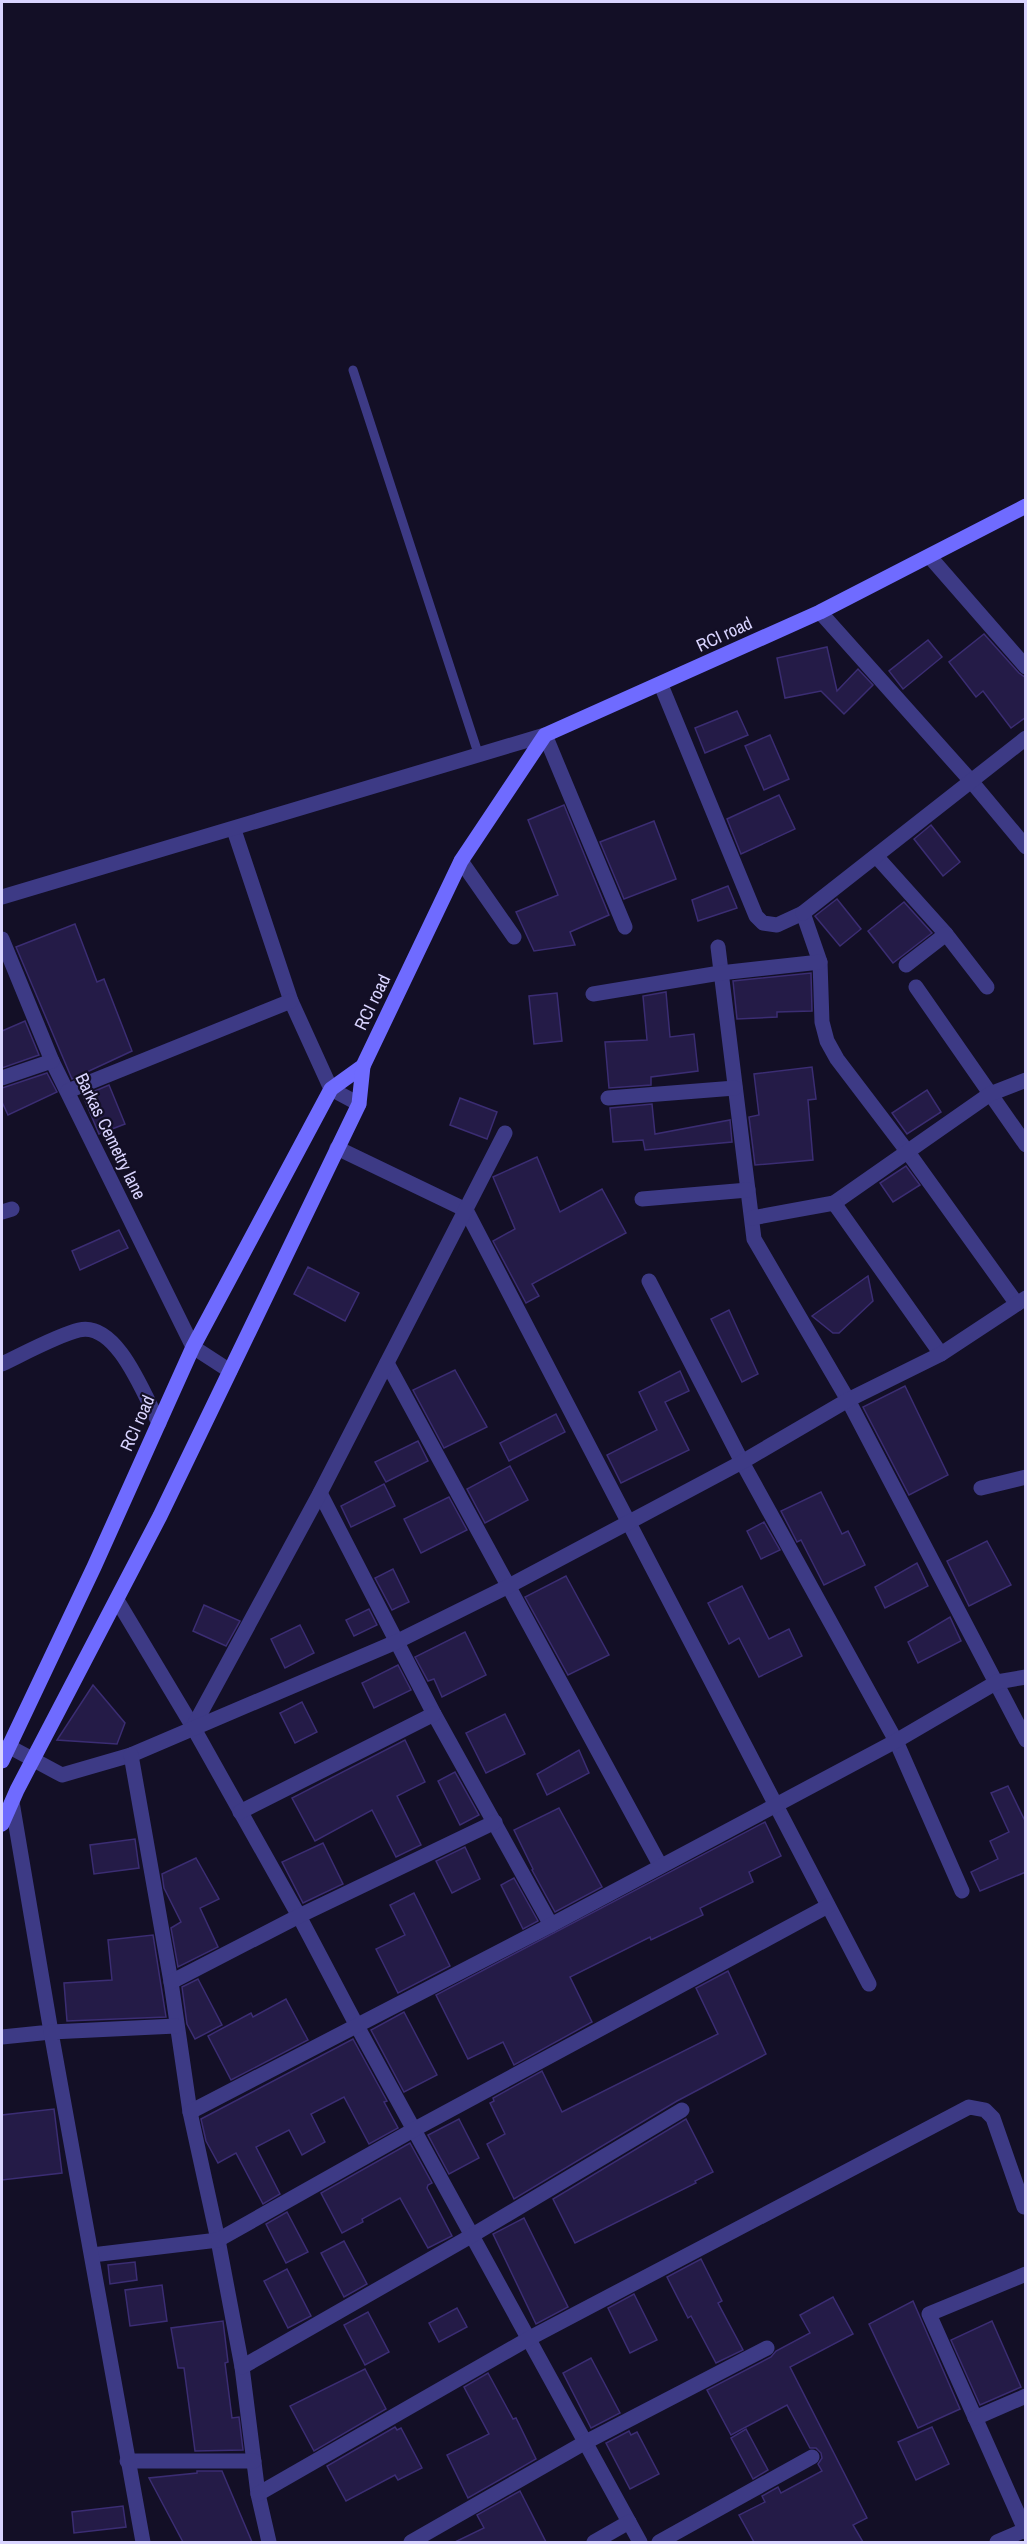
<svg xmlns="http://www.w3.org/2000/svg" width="1027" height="2544" viewBox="0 0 1027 2544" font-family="'Archivo Narrow',sans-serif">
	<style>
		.building { fill: #241b47; stroke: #3b2d73; stroke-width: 1.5 }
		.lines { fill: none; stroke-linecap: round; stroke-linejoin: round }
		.lane { stroke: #3d3a85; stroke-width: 9 }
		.street { stroke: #3d3a85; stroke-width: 15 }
		.secondary { stroke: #6f6bff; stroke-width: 15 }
		.labels { text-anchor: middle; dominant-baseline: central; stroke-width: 4.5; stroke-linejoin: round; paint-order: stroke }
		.street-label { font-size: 18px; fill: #d9d4ff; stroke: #130f26 }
	</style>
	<rect width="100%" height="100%" fill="#130f26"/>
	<g class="building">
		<polygon points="984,634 1019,673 1026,678 1026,717 1011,728 983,691 976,697 949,662"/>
		<polygon points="928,640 942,657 903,689 889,671"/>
		<polygon points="827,647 837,691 858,669 873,685 844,714 821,691 785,698 777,658"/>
		<polygon points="737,711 748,735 705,753 695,728"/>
		<polygon points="770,735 789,779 764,790 745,746"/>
		<polygon points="779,795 795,829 741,854 727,819"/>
		<polygon points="564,805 609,915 570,932 575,945 534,951 516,912 558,895 528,820"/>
		<polygon points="654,821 676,879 624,899 600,842"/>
		<polygon points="931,825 960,862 943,876 914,839"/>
		<polygon points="728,886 737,908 698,921 692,900"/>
		<polygon points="837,899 861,929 840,946 815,916"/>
		<polygon points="904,902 932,933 893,963 868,931"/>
		<polygon points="75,924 97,982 104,979 132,1051 72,1079 16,947"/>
		<polygon points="811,973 812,1011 777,1012 777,1017 737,1019 733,981"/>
		<polygon points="666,992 670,1037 694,1034 698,1071 651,1077 651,1085 609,1088 605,1042 647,1040 643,996"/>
		<polygon points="557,993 562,1041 534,1044 529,996"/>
		<polygon points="25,1021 39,1055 2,1068 2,1031"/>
		<polygon points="812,1067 816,1099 808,1100 813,1160 755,1165 749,1117 759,1115 754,1074"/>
		<polygon points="47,1073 57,1092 8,1115 2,1102 2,1088"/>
		<polygon points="109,1085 125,1124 99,1134 83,1096"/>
		<polygon points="927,1090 941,1112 907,1134 892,1113"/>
		<polygon points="460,1098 497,1112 487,1139 450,1125"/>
		<polygon points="652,1104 655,1134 730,1120 732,1142 645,1150 643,1140 613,1142 610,1108"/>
		<polygon points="537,1157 560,1212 602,1189 626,1233 532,1284 539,1296 526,1303 493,1241 515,1229 493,1177"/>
		<polygon points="906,1166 920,1185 893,1202 880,1183"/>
		<polygon points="119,1230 128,1248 80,1270 72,1251"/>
		<polygon points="308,1267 359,1293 345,1321 294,1294"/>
		<polygon points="868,1276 873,1301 839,1333 833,1333 812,1316"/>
		<polygon points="729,1310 758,1374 742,1382 711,1319"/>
		<polygon points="455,1370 487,1427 444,1448 413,1390"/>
		<polygon points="680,1371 689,1391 665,1402 689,1450 621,1483 607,1455 657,1430 639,1392"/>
		<polygon points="905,1386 948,1475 909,1495 863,1407"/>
		<polygon points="556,1414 565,1432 509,1461 500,1443"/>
		<polygon points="418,1441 428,1461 386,1482 375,1462"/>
		<polygon points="510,1466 528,1500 485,1523 467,1489"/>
		<polygon points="384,1484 395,1506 351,1527 341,1506"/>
		<polygon points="821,1492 842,1534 848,1531 865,1565 824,1585 801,1540 797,1542 781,1511"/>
		<polygon points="449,1497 467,1530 421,1553 404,1519"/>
		<polygon points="764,1522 780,1550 761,1559 747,1531"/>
		<polygon points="987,1541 1011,1585 969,1606 947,1561"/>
		<polygon points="917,1563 928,1586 885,1608 875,1587"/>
		<polygon points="393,1569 409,1602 392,1610 375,1578"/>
		<polygon points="566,1576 609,1655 568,1675 525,1597"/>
		<polygon points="742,1586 769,1639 789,1629 802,1656 759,1677 739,1638 729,1644 708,1603"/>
		<polygon points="204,1605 240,1621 226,1646 193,1631"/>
		<polygon points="369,1609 377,1625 354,1636 346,1620"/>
		<polygon points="950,1617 961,1641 918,1663 908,1642"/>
		<polygon points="300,1625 314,1653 285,1668 271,1639"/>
		<polygon points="465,1632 486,1675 442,1697 434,1679 428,1681 415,1657"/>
		<polygon points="398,1665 411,1690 374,1708 362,1683"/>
		<polygon points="93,1685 125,1723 117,1744 57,1740"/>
		<polygon points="302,1702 317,1732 295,1743 280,1713"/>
		<polygon points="505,1714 525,1754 486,1773 466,1733"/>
		<polygon points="405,1740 425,1782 397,1796 421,1845 396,1857 372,1810 315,1841 292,1798"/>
		<polygon points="579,1750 589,1773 547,1795 537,1774"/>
		<polygon points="455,1772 479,1815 460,1825 438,1781"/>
		<polygon points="1008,1786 1026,1823 1026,1872 980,1891 971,1872 998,1859 990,1841 1009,1832 991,1793"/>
		<polygon points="559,1808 602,1887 555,1912 532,1870 533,1869 514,1830"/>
		<polygon points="765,1822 781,1856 749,1872 753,1882 700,1908 703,1915 651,1940 650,1937 570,1977 592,2022 514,2065 503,2042 468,2059 436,1995"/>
		<polygon points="135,1839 139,1868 94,1874 90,1845"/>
		<polygon points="323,1843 343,1884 303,1903 282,1862"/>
		<polygon points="465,1847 480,1879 452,1893 436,1861"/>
		<polygon points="196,1858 219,1899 200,1908 218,1947 178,1967 171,1928 181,1922 164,1888 162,1874"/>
		<polygon points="514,1878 538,1921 523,1929 501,1885"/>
		<polygon points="414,1893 450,1966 398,1993 376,1949 405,1935 390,1905"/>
		<polygon points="153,1935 166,2017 67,2021 64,1983 112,1980 108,1940"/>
		<polygon points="728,1971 766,2054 677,2101 514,2199 487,2144 505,2134 490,2103 494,2101 493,2098 542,2071 562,2112 718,2034 696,1988"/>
		<polygon points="198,1979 222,2025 195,2039 187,2024 182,1987"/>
		<polygon points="286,1999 308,2040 231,2080 208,2036 251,2013 253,2017"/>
		<polygon points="404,2012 437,2075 404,2092 371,2030"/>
		<polygon points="353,2039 387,2101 384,2102 398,2128 369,2144 344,2097 311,2114 325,2142 302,2155 289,2130 256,2147 280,2194 263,2204 236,2153 218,2163 206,2141 201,2119"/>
		<polygon points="54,2109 62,2173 2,2180 2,2115"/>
		<polygon points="459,2119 479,2158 449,2174 428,2135"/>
		<polygon points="686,2119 713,2172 695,2181 696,2183 575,2243 553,2199"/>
		<polygon points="410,2143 432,2183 428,2185 427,2188 452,2236 428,2248 400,2198 362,2219 363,2222 342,2233 321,2193"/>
		<polygon points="287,2212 308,2252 286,2263 266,2224"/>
		<polygon points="524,2218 568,2307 536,2324 493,2234"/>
		<polygon points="344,2241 367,2284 344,2297 321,2253"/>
		<polygon points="701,2259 722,2301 718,2303 743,2350 716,2363 691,2316 688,2318 667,2277"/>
		<polygon points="135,2262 137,2280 110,2284 108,2265"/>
		<polygon points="287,2269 311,2316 288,2328 264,2281"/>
		<polygon points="162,2285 167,2321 130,2326 125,2290"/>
		<polygon points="634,2294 657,2340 630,2353 608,2308"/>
		<polygon points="833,2297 853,2334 790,2367 867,2518 853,2525 863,2542 754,2542 739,2515 765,2502 762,2496 778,2487 781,2493 822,2471 818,2464 822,2458 821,2453 816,2448 810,2448 787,2405 731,2435 707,2390 771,2357 776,2351 810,2333 800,2315"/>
		<polygon points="913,2301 960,2409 918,2428 869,2324"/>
		<polygon points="457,2308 467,2327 439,2342 429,2323"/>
		<polygon points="368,2312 389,2352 365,2365 344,2325"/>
		<polygon points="223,2321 228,2362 225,2363 232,2418 239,2417 243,2450 195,2451 184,2368 178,2368 171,2328"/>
		<polygon points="992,2321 1021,2387 980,2405 951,2340"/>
		<polygon points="591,2358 620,2413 591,2428 563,2373"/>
		<polygon points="365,2369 386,2409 314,2451 290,2406"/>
		<polygon points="488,2373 513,2419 516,2418 536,2459 468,2498 447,2455 489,2434 464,2387"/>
		<polygon points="395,2427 397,2430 401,2428 422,2468 398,2480 395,2475 346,2501 327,2466"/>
		<polygon points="932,2427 949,2464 916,2480 898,2442"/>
		<polygon points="746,2429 768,2470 753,2479 731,2438"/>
		<polygon points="629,2431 631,2435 637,2432 659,2474 630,2489 606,2443"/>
		<polygon points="197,2471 222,2471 252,2542 183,2542 149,2478 197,2473"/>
		<polygon points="520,2491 546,2542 455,2542 484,2528 477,2515"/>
		<polygon points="123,2506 126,2527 74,2533 72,2512"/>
	</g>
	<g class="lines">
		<polyline class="lane" points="353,370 479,756"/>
		<g class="street">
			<polyline points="930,557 1026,667"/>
			<polyline points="820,612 971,781 1026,847"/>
			<polyline points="661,685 756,916 763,923 777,925 803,913 820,962 822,1022 827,1041 837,1059 907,1151 1017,1304"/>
			<polyline points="234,830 291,1001 331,1089 359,1104"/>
			<polyline points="876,856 946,934 987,987"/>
			<polyline points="461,861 514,937"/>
			<polyline points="2,897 545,735 625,927"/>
			<polyline points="803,913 1026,738"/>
			<polyline points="2,939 52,1061 193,1347 230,1371"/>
			<polyline points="718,947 754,1239 848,1400 1026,1740"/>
			<polyline points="906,965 946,934"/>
			<polyline points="916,987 1026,1145"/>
			<polyline points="593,994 720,973 820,962"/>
			<polyline points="2,1078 52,1061"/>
			<polyline points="68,1091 291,1001"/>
			<polyline points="608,1098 735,1088"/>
			<polyline points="337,1148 466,1210 869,1984"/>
			<polyline points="642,1199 748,1190"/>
			<polyline points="834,1203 990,1094 1026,1080"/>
			<polyline points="2,1212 12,1209"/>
			<polyline points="752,1218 834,1203 941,1354"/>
			<polyline points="649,1281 742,1462 896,1741 962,1891"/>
			<polyline points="387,1363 660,1865"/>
			<path d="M2,1364C23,1354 58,1335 79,1330C117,1321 144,1395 159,1423"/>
			<polyline points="981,1488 1026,1477"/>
			<polyline points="320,1493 434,1714 551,1925"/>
			<polyline points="117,1600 193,1727 299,1916 357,2026 640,2542"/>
			<polyline points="193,1727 320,1493 505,1133"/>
			<polyline points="8,1746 62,1775 131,1755 396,1642 509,1586 742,1462 848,1400 941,1354 1026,1298"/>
			<polyline points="131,1755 171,1982 190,2112 218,2240 242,2367 258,2494 269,2542"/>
			<polyline points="240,1812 434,1714"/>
			<polyline points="171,1982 299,1916 495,1822"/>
			<polyline points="2,2037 51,2032 12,1802"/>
			<polyline points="190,2112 551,1925 896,1741 997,1682 1026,1677"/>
			<polyline points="92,2255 218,2240 415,2129 828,1906"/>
			<polyline points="1026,2274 929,2314 1026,2532"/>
			<polyline points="242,2367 471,2236 682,2110"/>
			<polyline points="975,2418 1026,2396"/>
			<polyline points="127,2461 254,2461"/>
			<polyline points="258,2494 530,2338 969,2107 985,2110 993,2118 1024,2207"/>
			<polyline points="143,2542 51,2032 176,2026"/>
			<polyline points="411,2542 584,2443 767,2348"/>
			<polyline points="594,2542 629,2522"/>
			<polyline points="659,2542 812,2457"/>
			<polyline points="997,2542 1025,2530"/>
		</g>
		<g class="secondary">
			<polyline points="2,1761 94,1567 193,1347 331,1089 363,1066 461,861 545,735 820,612 1026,506"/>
			<polyline points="2,1824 17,1790 160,1516 359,1104 363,1066"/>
		</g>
	</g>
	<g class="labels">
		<g class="street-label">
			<text transform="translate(724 634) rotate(-25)">RCI road</text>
			<text transform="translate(372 1002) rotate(-64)">RCI road</text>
			<text transform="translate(111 1136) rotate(64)">Barkas Cemetry lane</text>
			<text transform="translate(137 1423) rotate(-66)">RCI road</text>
		</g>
	</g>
	<rect width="1027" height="2544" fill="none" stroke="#d9d4ff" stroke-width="6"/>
</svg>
